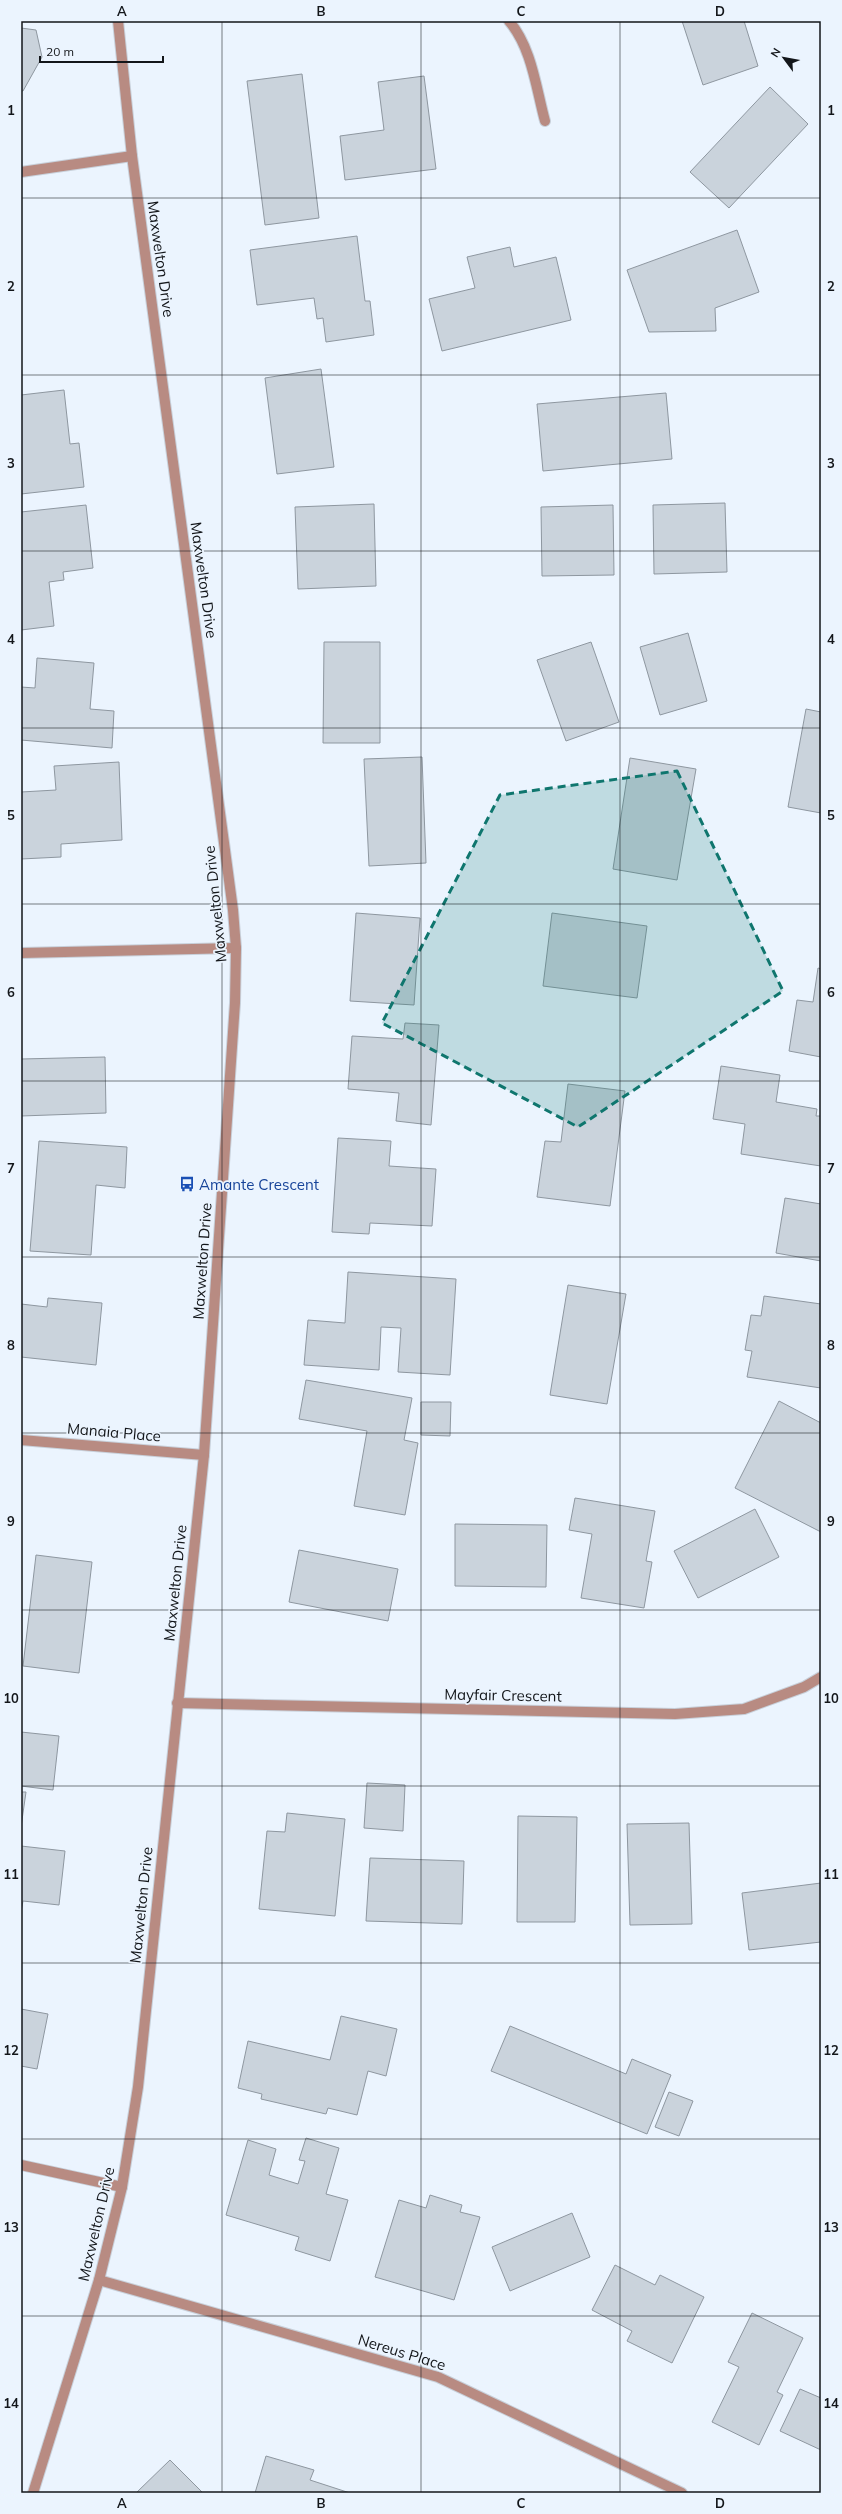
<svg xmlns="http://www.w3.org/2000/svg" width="842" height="2514" viewBox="0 0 842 2514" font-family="Mulish,sans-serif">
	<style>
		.building { fill: #cad3dc; stroke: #8e97a0 }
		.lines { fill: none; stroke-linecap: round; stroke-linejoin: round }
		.minor-casing { stroke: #c8d0da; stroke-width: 12 }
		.tertiary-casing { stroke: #c8d0da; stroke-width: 12 }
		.minor { stroke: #b88b82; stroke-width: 10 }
		.tertiary { stroke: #b88b82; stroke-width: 10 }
		.marked { fill: #0f766e; fill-opacity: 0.2; stroke: #0f766e; stroke-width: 3; stroke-dasharray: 8 5; stroke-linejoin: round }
		.grid { fill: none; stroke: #13161a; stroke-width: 1; stroke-opacity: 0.55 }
		.labels { text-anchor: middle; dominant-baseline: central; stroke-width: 3.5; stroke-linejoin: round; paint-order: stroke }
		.street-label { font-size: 15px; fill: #13161a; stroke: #ebf4fe }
		.transit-label { font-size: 15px; fill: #164399; stroke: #ebf4fe; text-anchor: start }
		.neatline { fill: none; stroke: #13161a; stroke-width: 1.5 }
		.grid-label { font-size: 13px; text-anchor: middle; font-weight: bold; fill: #13161a }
	</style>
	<rect width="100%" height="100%" fill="#ebf4fe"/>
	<g class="building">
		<polygon points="682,21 744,21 758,66 703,85"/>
		<polygon points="21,28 36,30 42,57 23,91 21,91"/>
		<polygon points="302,74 319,218 265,225 247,81"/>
		<polygon points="424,76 436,169 345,180 340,136 384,130 378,82"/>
		<polygon points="770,87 808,124 729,208 690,172"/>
		<polygon points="737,230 759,292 715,308 716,331 649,332 627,270"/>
		<polygon points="357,236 365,301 370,301 374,335 326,342 323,318 317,319 314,298 257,305 250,250"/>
		<polygon points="510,247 514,267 556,257 571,320 442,351 429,299 475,288 467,257"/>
		<polygon points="321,369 334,467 277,474 265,378"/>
		<polygon points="64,390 70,444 79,443 84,487 21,494 21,395"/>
		<polygon points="666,393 672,459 543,471 537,404"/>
		<polygon points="725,503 727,572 654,574 653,505"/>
		<polygon points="374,504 376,586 298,589 295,507"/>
		<polygon points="86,505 93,568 63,572 64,580 49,582 54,626 21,630 21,512"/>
		<polygon points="613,505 614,575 542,576 541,507"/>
		<polygon points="688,633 707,701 660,715 640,647"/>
		<polygon points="324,642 380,642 380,743 323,743"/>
		<polygon points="591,642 619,722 566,741 537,660"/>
		<polygon points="37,658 94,663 90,709 114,711 112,748 21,740 21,687 35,688"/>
		<polygon points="806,709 821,712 821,813 788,807"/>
		<polygon points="422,757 426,863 369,866 364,759"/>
		<polygon points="630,758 696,769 677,880 613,869"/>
		<polygon points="119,762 122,840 61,844 61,857 21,859 21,792 56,790 54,766"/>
		<polygon points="356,913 420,918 414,1005 350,1001"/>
		<polygon points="552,913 647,926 637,998 543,986"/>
		<polygon points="818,968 821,969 821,1057 789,1051 797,1000 813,1002"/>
		<polygon points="405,1023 439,1025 431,1125 396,1121 399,1093 348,1089 352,1036 403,1039"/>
		<polygon points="105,1057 106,1113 21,1116 21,1059"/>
		<polygon points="721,1066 780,1075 776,1102 817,1109 816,1116 821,1116 821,1166 741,1154 745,1124 713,1119"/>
		<polygon points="568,1084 625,1091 610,1206 537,1197 545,1141 561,1142"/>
		<polygon points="338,1138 391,1141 389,1166 436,1169 432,1226 370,1223 369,1234 332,1232"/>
		<polygon points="39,1141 127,1147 125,1188 96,1185 91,1255 30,1251"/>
		<polygon points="785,1198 821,1204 821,1261 776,1253"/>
		<polygon points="348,1272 456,1279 450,1375 398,1372 401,1328 381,1327 379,1370 304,1365 308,1320 345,1323"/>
		<polygon points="568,1285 626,1294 607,1404 550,1395"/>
		<polygon points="764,1296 821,1304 821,1388 747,1377 752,1351 745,1350 751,1315 761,1316"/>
		<polygon points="48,1298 102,1303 96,1365 21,1357 21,1304 47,1307"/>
		<polygon points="306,1380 412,1398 404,1440 418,1443 405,1515 354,1506 367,1431 299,1419"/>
		<polygon points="779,1401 821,1423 821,1532 735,1488"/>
		<polygon points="421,1402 451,1402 450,1436 421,1435"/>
		<polygon points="575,1498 655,1511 646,1561 652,1562 644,1608 581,1598 592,1534 569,1530"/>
		<polygon points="755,1509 779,1557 698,1598 674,1551"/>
		<polygon points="455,1524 547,1525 546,1587 455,1586"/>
		<polygon points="299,1550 398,1569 388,1621 289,1602"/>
		<polygon points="36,1555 92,1562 79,1673 23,1666"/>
		<polygon points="21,1732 59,1736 53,1790 21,1786"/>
		<polygon points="367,1783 405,1785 403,1831 364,1828"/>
		<polygon points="21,1792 26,1792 21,1827"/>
		<polygon points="287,1813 345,1819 335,1916 259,1909 267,1831 285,1832"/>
		<polygon points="518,1816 577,1817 575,1922 517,1922"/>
		<polygon points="689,1823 692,1924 630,1925 627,1824"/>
		<polygon points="21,1846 65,1851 59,1905 23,1901 21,1912"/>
		<polygon points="370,1858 464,1861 462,1924 366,1921"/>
		<polygon points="821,1883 821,1942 749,1950 742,1893"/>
		<polygon points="21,2009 48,2014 37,2069 21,2066"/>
		<polygon points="341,2016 397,2029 386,2076 368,2071 357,2115 328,2108 326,2114 261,2099 262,2094 238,2088 248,2041 330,2060"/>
		<polygon points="510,2026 626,2074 632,2059 671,2075 647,2134 491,2071"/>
		<polygon points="669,2092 693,2101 679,2136 655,2127"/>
		<polygon points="306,2138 339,2148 326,2194 348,2200 330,2261 295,2250 299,2237 226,2215 248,2140 276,2149 269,2175 298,2184 305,2161 299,2160"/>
		<polygon points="430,2195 462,2205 460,2212 480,2217 454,2300 375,2277 399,2200 426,2208"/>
		<polygon points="572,2213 590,2257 510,2291 492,2247"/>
		<polygon points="615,2265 655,2285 660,2275 704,2297 672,2363 627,2341 632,2331 592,2310"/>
		<polygon points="752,2313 803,2338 777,2392 783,2395 759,2445 712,2422 739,2367 728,2362"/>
		<polygon points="800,2389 821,2398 821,2450 780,2431"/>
		<polygon points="266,2456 314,2470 310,2480 350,2493 255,2493"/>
		<polygon points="170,2460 203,2493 136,2493"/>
	</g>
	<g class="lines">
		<g class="minor-casing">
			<g id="minor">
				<path d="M509,21C532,48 536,88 545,121"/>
				<polyline points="21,172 132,156"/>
				<polyline points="21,953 236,948"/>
				<polyline points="21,1440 204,1455"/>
				<polyline points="177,1703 675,1714 744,1709 804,1687 821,1677"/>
				<polyline points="21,2165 122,2187"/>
				<polyline points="99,2280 438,2377 682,2493"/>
			</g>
		</g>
		<g class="tertiary-casing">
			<polyline id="tertiary" points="33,2493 99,2280 122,2187 138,2087 204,1455 235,1003 236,948 233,910 132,156 118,21"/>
		</g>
		<use href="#minor" class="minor"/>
		<use href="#tertiary" class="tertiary"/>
	</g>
	<path class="marked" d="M677,771L783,991L578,1127L382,1023L500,795Z"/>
	<path class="grid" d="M222,21V2493M421,21V2493M620,21V2493M21,198H821M21,375H821M21,551H821M21,728H821M21,904H821M21,1081H821M21,1257H821M21,1433H821M21,1610H821M21,1786H821M21,1963H821M21,2139H821M21,2316H821"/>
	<defs>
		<g id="bus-bare" transform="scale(1.2)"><path d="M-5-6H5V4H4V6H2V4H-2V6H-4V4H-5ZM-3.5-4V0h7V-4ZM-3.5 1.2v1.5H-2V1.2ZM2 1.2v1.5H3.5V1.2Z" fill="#1a4fb4" stroke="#ebf4fe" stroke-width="2.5" paint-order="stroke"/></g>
	</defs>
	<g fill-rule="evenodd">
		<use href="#bus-bare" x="187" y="1184"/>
	</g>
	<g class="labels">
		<g class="street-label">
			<text transform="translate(161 259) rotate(82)">Maxwelton Drive</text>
			<text transform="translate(204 580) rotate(82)">Maxwelton Drive</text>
			<text transform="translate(215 904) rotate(-96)">Maxwelton Drive</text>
			<text transform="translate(202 1261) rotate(-86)">Maxwelton Drive</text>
			<text transform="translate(114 1432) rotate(5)">Manaia Place</text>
			<text transform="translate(175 1583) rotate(-84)">Maxwelton Drive</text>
			<text transform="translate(503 1695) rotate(1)">Mayfair Crescent</text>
			<text transform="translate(141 1905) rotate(-84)">Maxwelton Drive</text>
			<text transform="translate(96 2224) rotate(-77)">Maxwelton Drive</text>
			<text transform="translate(402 2352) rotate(17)">Nereus Place</text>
		</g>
		<g class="transit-label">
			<text x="199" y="1184">Amante Crescent</text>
		</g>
	</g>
	<rect width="842" height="2514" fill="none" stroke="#ebf4fe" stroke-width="44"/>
	<g transform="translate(784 58) rotate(302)" stroke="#ebf4fe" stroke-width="3" paint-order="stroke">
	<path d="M0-3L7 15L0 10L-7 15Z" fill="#13161a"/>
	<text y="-6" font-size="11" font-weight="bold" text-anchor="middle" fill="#13161a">N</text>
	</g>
	<path d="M40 56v6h123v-6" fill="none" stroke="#13161a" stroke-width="2"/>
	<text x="46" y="56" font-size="12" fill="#13161a" stroke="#ebf4fe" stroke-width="3" paint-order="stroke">20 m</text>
	<rect x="22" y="22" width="798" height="2470" class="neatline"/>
	<g class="grid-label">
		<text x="122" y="16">A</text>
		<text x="321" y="16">B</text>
		<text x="521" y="16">C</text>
		<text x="720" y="16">D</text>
		<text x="11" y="115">1</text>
		<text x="831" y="115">1</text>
		<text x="11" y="291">2</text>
		<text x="831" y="291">2</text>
		<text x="11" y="468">3</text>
		<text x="831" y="468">3</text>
		<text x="11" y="644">4</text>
		<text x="831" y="644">4</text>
		<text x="11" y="820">5</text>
		<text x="831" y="820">5</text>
		<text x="11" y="997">6</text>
		<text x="831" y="997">6</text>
		<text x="11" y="1173">7</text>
		<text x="831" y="1173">7</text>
		<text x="11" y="1350">8</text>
		<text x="831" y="1350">8</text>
		<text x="11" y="1526">9</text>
		<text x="831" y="1526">9</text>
		<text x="11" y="1703">10</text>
		<text x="831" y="1703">10</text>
		<text x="11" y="1879">11</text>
		<text x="831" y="1879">11</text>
		<text x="11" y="2055">12</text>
		<text x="831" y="2055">12</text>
		<text x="11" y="2232">13</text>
		<text x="831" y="2232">13</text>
		<text x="11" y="2408">14</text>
		<text x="831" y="2408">14</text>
		<text x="122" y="2508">A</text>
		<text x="321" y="2508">B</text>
		<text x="521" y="2508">C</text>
		<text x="720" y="2508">D</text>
	</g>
</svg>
